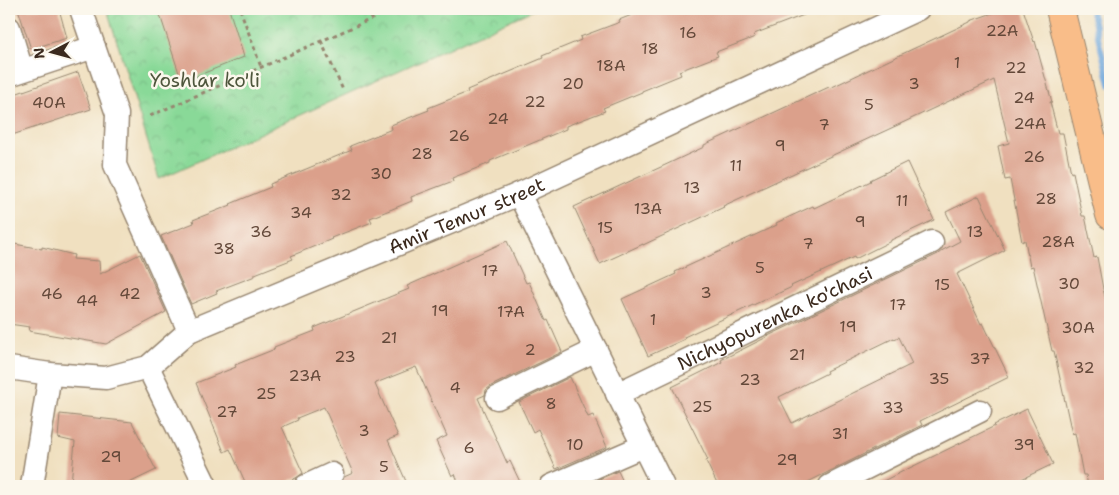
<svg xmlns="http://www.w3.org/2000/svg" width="1119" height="495" viewBox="0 0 1119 495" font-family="'Shantell Sans',sans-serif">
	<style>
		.park { fill: url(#park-crowns); stroke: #62825b }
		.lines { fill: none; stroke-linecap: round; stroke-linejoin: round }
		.stream { stroke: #6ca5db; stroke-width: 5.5 }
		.building { fill: #dba08b; fill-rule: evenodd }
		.minor-casing { stroke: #96856f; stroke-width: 25 }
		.major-casing { stroke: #96856f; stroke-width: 30 }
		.path { stroke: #96856f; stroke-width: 3; stroke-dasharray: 4 4; stroke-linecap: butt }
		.minor { stroke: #fff; stroke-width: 22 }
		.major { stroke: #f9bd89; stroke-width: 28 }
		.labels { text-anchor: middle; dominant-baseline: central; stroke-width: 5; stroke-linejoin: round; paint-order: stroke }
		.number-label { font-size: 16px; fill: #634839 }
		.park-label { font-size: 19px; fill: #4e563c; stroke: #fbf7ec }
		.street-label { font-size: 19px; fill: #3b2a1e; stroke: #fbf7ec }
	</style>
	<defs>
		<pattern id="park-crowns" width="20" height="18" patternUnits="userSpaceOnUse" patternTransform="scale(1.25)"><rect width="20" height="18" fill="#89d998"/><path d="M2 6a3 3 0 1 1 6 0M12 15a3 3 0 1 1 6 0" fill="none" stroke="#77ba83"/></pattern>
	</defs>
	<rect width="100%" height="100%" fill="#fbf7ec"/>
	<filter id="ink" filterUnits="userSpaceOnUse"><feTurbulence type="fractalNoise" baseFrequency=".02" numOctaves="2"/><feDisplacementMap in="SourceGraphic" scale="10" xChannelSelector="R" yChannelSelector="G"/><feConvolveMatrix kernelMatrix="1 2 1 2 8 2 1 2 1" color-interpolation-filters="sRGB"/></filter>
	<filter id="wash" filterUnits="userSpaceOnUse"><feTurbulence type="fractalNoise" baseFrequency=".0096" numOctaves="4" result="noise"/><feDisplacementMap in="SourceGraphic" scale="20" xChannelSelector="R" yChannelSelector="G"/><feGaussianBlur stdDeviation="1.12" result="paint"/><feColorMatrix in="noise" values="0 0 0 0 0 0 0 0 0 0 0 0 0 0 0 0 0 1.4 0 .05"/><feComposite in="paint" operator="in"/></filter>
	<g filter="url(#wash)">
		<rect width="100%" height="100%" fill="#f0e0c0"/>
		<polygon class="park" points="107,9 535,9 159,179"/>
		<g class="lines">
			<polyline class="stream" points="1091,9 1110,85"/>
		</g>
		<g id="blocks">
			<g class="building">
				<polygon points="18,9 59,9 67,38 31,49"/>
				<polygon points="158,9 229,9 244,57 182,82"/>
				<polygon points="647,9 817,10 754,34 755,37 716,52 718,56 679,71 681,75 642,91 642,92 603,108 605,111 566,126 566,129 490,161 490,163 452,178 453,181 411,197 412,201 370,218 372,222 331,238 332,239 291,256 293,259 255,274 255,276 216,291 217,293 191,304 161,236 194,223 193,220 231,205 230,204 271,187 270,184 352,150 350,146 392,129 391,125 429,110 428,108 468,92 467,90 543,58 542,56 581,40 580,37 620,22 619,20"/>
				<polygon points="1004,9 1023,9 1034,42 1035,41 1052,102 1050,102 1058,133 1063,133 1071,173 1073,172 1082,216 1085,216 1094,258 1097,257 1103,289 1110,315 1110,486 1088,486 1086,475 1083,475 1075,433 1072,434 1054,351 1052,351 1033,266 1030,267 1025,240 1022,242 1010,179 1005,180 998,146 1009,143 994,80 900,124 723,206 724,207 643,245 643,244 600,264 574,207 661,167 704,147 704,145 829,87 830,88 970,22 970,21"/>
				<polygon points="78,72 91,109 9,136 9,96"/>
				<polygon points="907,162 934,220 891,240 891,241 855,259 854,257 791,286 792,287 684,337 685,339 648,356 622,299 676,274 675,272 777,225 776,223 813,206 814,208 871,181 870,180"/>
				<path d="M979,196L1005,250L957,274L981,324L983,323L1009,377L920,421L922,425L800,486H718L706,461L708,460L672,387L722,362L721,360L769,336H768L938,254L943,250L960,241L946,212ZM899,337L912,364L792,423L779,397L827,373L826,371L894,338V339Z"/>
				<polygon points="507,241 526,283 529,282 546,321 548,320 562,352 491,386 486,390 485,395 478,398 507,463 510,461 522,486 460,486 455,474 452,476 436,441 447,436 416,367 376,383 376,384 375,384 398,436 388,440 408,486 337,486 342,482 344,477 353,473 324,407 297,418 298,420 282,427 303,473 296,478 277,486 247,486 230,449 224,452 196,383 236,367 235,365 275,349 274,347 315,331 314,328 409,289 407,286"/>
				<polygon points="9,243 42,249 42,247 74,255 73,259 99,261 100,274 140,254 166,312 106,344 29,331 30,327 9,324"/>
				<polygon points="570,377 588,417 593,415 607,447 556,469 538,429 533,432 519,402"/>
				<polygon points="1027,409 1053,464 1007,486 873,486 995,426 994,425"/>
				<polygon points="60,414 132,422 156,470 123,486 97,486 71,483 75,442 58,438"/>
				<polygon points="618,471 625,486 583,486"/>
			</g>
		</g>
	</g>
	<g filter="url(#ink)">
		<use href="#blocks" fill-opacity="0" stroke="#96856f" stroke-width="1"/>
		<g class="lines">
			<g class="minor-casing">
				<g id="minor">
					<polyline points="81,9 117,114 115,165 189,331"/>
					<polyline points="9,28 20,64 9,68"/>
					<polyline points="9,75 94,47"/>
					<polyline points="519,194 663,486"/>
					<polyline points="148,367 206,486"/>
					<path id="s1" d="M9,368L50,374L106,378L148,367L189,331L519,194L918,9"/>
					<path id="s2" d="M617,394L932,242"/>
					<polyline points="497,398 596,350"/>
					<polyline points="32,486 50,374"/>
					<polyline points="306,486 332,474"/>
					<polyline points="551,486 643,446"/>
					<polyline points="830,486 980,411"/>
				</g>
			</g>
			<g class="major-casing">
				<polyline id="major" points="1060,9 1110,215"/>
			</g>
			<g class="path">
				<polyline points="240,9 261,67"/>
				<polyline points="321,41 343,90"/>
				<polyline points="150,116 376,17 373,9"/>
			</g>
			<use href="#minor" class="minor"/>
			<use href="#major" class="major"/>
		</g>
	</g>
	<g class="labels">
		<g class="number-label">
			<text x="1002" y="30">22A</text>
			<text x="688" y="32">16</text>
			<text x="650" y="48">18</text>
			<text x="957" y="62">1</text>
			<text x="611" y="65">18A</text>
			<text x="1016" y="67">22</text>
			<text x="573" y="83">20</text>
			<text x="914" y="83">3</text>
			<text x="1024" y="97">24</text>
			<text x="535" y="101">22</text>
			<text x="49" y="102">40A</text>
			<text x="869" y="104">5</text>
			<text x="498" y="118">24</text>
			<text x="1030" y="123">24A</text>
			<text x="824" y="124">7</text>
			<text x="459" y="135">26</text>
			<text x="780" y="145">9</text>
			<text x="422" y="153">28</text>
			<text x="1034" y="156">26</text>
			<text x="736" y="165">11</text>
			<text x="381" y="173">30</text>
			<text x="692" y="187">13</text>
			<text x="341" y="194">32</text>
			<text x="1046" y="198">28</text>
			<text x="902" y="200">11</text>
			<text x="648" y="208">13A</text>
			<text x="301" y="212">34</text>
			<text x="860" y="221">9</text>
			<text x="605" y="227">15</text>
			<text x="261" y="231">36</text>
			<text x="975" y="231">13</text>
			<text x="1058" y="241">28A</text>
			<text x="808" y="243">7</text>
			<text x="224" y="248">38</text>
			<text x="760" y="267">5</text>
			<text x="490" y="270">17</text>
			<text x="1069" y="283">30</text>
			<text x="942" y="284">15</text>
			<text x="706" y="292">3</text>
			<text x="52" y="293">46</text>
			<text x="130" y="293">42</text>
			<text x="87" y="300">44</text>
			<text x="898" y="304">17</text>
			<text x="440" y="310">19</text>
			<text x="511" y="311">17A</text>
			<text x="653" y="319">1</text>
			<text x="848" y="326">19</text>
			<text x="1078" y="327">30A</text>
			<text x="389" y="337">21</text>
			<text x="530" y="349">2</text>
			<text x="797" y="354">21</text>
			<text x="345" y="356">23</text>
			<text x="980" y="358">37</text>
			<text x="1084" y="367">32</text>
			<text x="305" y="375">23A</text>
			<text x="939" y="378">35</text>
			<text x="750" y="379">23</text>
			<text x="455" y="387">4</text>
			<text x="266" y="393">25</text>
			<text x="551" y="403">8</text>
			<text x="702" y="406">25</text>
			<text x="893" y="407">33</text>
			<text x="227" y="411">27</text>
			<text x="364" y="430">3</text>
			<text x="840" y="433">31</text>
			<text x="575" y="444">10</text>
			<text x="1024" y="444">39</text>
			<text x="469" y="447">6</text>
			<text x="111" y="456">29</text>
			<text x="787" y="459">29</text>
			<text x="384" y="466">5</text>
		</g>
		<g class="park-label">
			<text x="205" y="80">Yoshlar ko'li</text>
		</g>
		<g class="street-label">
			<text stroke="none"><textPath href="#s1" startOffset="496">Amir Temur street</textPath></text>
			<text stroke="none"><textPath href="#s2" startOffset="175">Nichyopurenka ko'chasi</textPath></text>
		</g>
	</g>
	<rect width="1119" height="495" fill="none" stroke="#fbf7ec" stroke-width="30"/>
	<g transform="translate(52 52) rotate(264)" stroke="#fbf7ec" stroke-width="4" paint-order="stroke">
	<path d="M0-4L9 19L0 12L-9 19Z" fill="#3b2a1e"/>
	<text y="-8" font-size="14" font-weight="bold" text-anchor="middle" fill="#3b2a1e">N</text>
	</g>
</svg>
